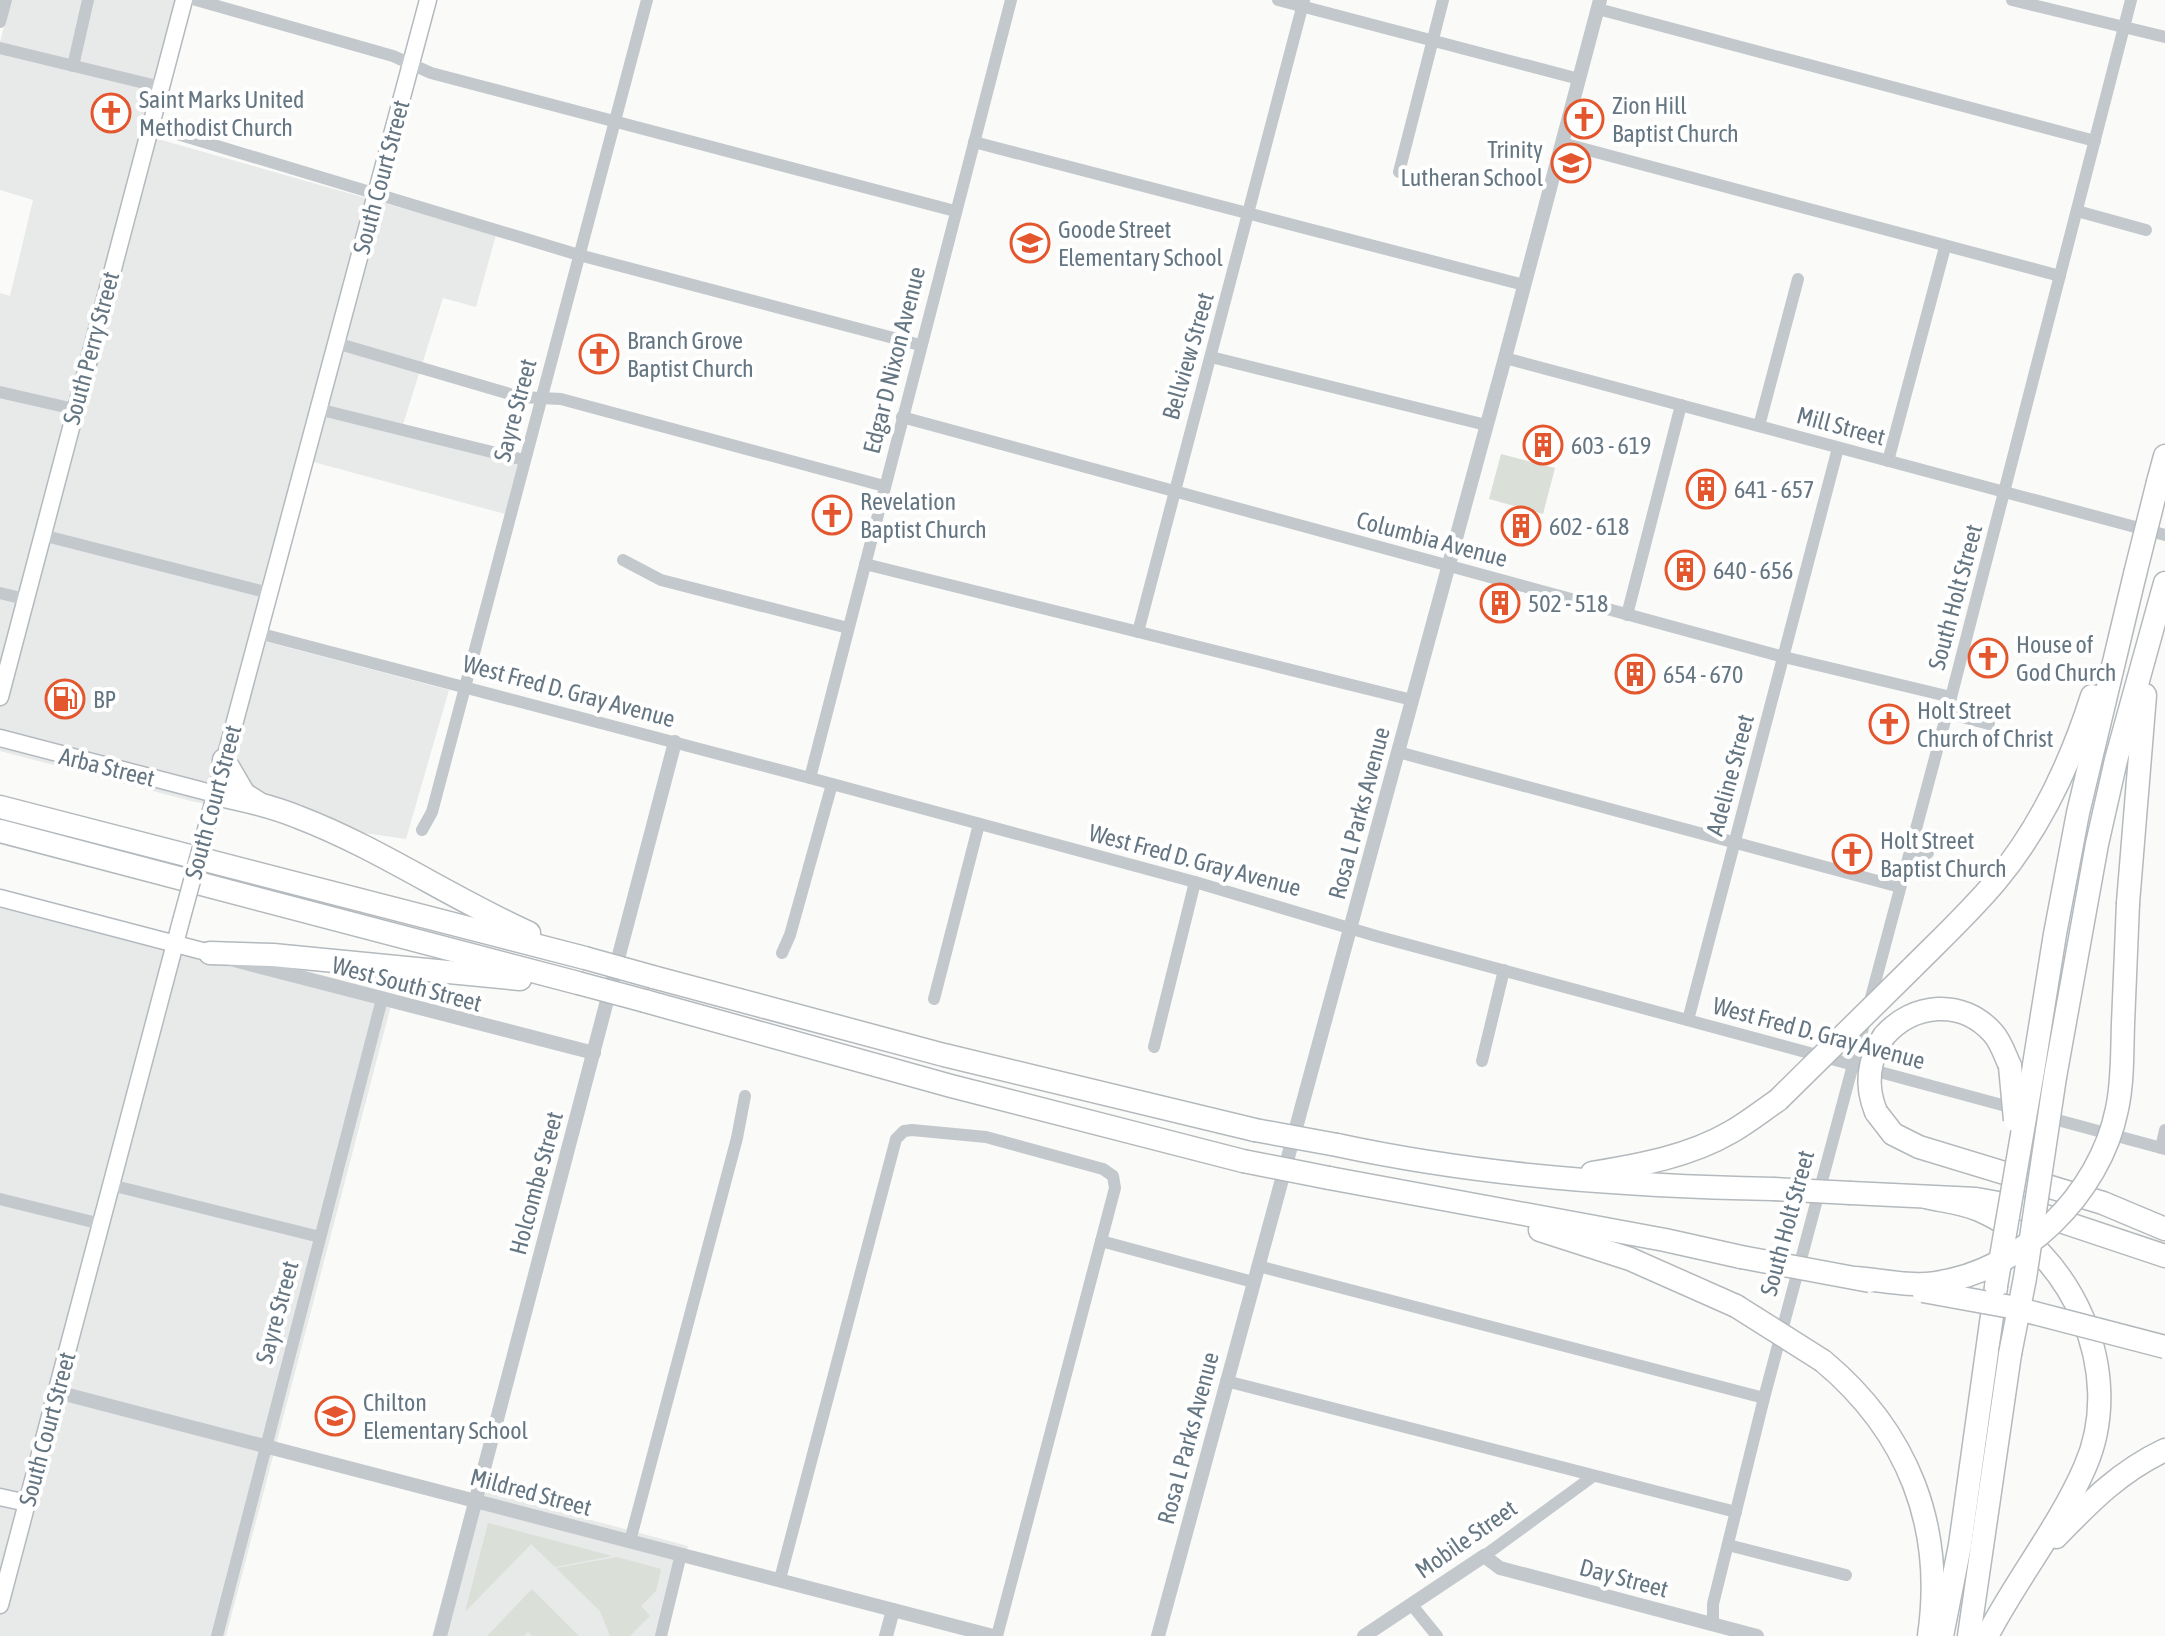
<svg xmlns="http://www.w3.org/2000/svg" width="2165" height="1636" viewBox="0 0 2165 1636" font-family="'Asap Condensed',sans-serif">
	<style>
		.built { fill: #e8e9e9 }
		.green { fill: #dadfd7 }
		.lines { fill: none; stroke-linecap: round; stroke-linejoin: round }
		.secondary-casing { stroke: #b3babf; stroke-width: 19 }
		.motorway-casing { stroke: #b4b9bd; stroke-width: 25 }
		.minor { stroke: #c3c8cc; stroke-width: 12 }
		.tertiary { stroke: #c3c8cc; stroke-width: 14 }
		.secondary { stroke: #fff; stroke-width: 16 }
		.motorway { stroke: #fff; stroke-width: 22 }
		.secondary-bridge-casing { stroke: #b3babf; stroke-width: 19; stroke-linecap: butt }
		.motorway-bridge-casing { stroke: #b4b9bd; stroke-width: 25; stroke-linecap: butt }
		.secondary-bridge { stroke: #fff; stroke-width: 16 }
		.motorway-bridge { stroke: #fff; stroke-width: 22 }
		.labels { text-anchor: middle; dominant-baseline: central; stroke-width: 8; stroke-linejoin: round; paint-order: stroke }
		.poi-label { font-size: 24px; fill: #657683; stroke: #fff; text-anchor: start }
		.street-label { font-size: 24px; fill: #657683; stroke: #fff }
	</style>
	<rect width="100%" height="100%" fill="#fafaf8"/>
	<g class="built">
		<polygon points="11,0 180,0 144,135 496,235 476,307 443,298 400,434 518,465 505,514 299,458 252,638 449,690 406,839 293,823 191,801 0,751 0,293 10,296 33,200 0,190 0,42"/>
		<polygon points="0,890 394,994 226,1636 0,1636"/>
		<polygon points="472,1488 688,1546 667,1636 432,1636"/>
	</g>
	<g class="green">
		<polygon points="1501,454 1555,468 1543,514 1489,499"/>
		<polygon points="488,1523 612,1556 555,1567 531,1544 465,1612"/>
		<polygon points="617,1557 661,1569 656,1591 641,1606 650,1616 630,1636 610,1636 600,1611 556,1568"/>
		<polygon points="532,1589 579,1636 532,1636 528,1632 524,1636 487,1636"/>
	</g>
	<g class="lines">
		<g class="secondary-casing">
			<g id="secondary">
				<polyline points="0,697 184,0"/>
				<polyline points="0,738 215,794"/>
				<polyline points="208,822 428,0"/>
				<polyline points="0,898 210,953"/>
				<polyline points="0,1497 27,1503"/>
				<polyline points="0,1605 181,921"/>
			</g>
		</g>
		<g class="motorway-casing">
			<g id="motorway">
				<polyline points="2158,482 2165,456"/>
				<polyline points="224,760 244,794 258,803"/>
				<path d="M215,794C243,800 271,806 298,817C377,847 451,898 529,933"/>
				<polyline points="0,807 585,958"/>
				<polyline points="0,831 578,983"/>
				<polyline points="2128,903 2145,695"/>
				<polyline points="210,953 273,955 520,979"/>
				<path d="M1911,969C1940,940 1970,912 1996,881C2041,827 2071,762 2092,696"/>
				<polyline points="653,977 944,1055 1255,1130"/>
				<polyline points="645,1001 951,1086 1243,1161"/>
				<path d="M1884,1036C1913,1003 1962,998 1993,1033C2001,1042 2005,1055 2010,1066"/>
				<polyline points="2033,1071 2055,934 2078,813 2135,574"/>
				<polyline points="2055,1077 2097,844 2116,760 2165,583"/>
				<polyline points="1876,1112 1893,1134 1919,1147 2103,1203 2165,1229"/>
				<path d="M1337,1145C1481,1176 1627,1186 1773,1189"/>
				<path d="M1592,1173C1639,1165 1688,1157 1731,1132C1747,1123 1762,1111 1778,1100"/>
				<polyline points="1329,1178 1665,1240 1741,1257"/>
				<polyline points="1851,1193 1976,1199 2015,1206 2165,1256"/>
				<path d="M1926,1197C1943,1201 1963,1203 1979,1210C2072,1250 2127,1372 2085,1467C2059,1527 2017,1578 1987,1636"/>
				<polyline points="1540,1230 1630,1259 1736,1306"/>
				<path d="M1823,1361C1908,1432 1945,1526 1929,1636"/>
				<path d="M2056,1537C2090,1502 2120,1471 2165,1450"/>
				<polyline points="1942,1636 1960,1545 1996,1287"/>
				<polyline points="1969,1636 2010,1354"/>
			</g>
		</g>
		<g class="minor">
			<polyline points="196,0 393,56 431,73 955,211"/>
			<polyline points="1278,0 1579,79"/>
			<polyline points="2012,0 2165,37"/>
			<polyline points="1598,9 2095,141"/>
			<polyline points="0,22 6,0"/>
			<polyline points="0,48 161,87"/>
			<polyline points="73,66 88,0"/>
			<polyline points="151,126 579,255 920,345"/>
			<polyline points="974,142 1524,285"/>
			<polyline points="1562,143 2060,276"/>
			<polyline points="1399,172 1443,0"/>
			<polyline points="2077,211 2146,230"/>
			<polyline points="336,343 520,397 561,399 884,486"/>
			<polyline points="1211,357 1486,425"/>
			<polyline points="1505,358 2165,535"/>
			<polyline points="0,392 74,409"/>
			<polyline points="318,409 524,460"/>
			<polyline points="902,417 1784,657 1951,697"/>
			<polyline points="1759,426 1798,279"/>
			<polyline points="1888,461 1945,247"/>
			<polyline points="42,535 269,593"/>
			<polyline points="623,560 661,580 848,628"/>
			<polyline points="865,564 1412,700"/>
			<polyline points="0,593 25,599"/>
			<polyline points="1627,615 1681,405"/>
			<polyline points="1138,632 1304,0"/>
			<polyline points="258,633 810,778 1195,882 1376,936 2165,1149"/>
			<polyline points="1947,713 1989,724"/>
			<polyline points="1398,752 1900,887"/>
			<polyline points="810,778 1011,0"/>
			<polyline points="422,830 432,812 647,0"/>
			<polyline points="1911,849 1928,853"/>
			<polyline points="782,953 790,935 832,784"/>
			<polyline points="934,999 979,824"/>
			<polyline points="1688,1020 1838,448"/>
			<polyline points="1154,1047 1195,882"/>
			<polyline points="1482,1061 1504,970"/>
			<polyline points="2161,1148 2165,1130"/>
			<polyline points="111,1185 320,1237"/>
			<polyline points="0,1199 101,1224"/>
			<polyline points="1101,1241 1253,1282"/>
			<polyline points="1258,1266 1764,1398"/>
			<polyline points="1226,1381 1736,1512"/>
			<polyline points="630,1541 737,1138 745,1096"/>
			<polyline points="1728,1545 1846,1575"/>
			<polyline points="1484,1556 1592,1477"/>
			<polyline points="780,1579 896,1139 904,1131 912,1130 986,1137 1103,1169 1113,1176 1115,1188 997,1636"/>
			<polyline points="1411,1604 1437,1636"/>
			<polyline points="1713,1624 1713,1604 1764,1398 1947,713 2131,0"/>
			<polyline points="217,1636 382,999"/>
			<polyline points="661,1636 681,1554"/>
		</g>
		<g class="tertiary">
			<polyline points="234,960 594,1053"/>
			<polyline points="57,1392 993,1636"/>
			<polyline points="440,1636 675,742"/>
			<polyline points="886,1636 893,1610"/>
			<polyline points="1158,1636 1505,358 1600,0"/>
			<polyline points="1364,1636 1484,1556 1500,1568 1757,1636"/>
		</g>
		<use href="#secondary" class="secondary"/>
		<use href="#motorway" class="motorway"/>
		<g class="secondary-bridge-casing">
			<polyline id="secondary-bridge" points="181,921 208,822"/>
		</g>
		<g class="motorway-bridge-casing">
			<g id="motorway-bridge">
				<polyline points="2135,574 2158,482"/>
				<polyline points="585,958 653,977"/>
				<polyline points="578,983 645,1001"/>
				<polyline points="2010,1066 2015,1120"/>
				<polyline points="1778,1100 1911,969"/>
				<path d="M1876,1112C1865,1085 1868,1060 1884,1036"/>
				<polyline points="1255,1130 1337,1145"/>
				<polyline points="1243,1161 1329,1178"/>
				<polyline points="1773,1189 1851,1193"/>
				<polyline points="1741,1257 1870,1281"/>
				<path d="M1856,1278C1881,1280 1910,1287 1935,1283C2022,1271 2100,1194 2117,1109C2123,1081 2122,1052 2123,1024C2125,984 2126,943 2128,903"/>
				<polyline points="1996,1286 2033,1071"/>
				<polyline points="1923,1291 2011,1307 2165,1347"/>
				<polyline points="1736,1306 1823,1361"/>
				<polyline points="2010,1354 2025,1278 2055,1077"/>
			</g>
		</g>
		<use href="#secondary-bridge" class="secondary-bridge"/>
		<use href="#motorway-bridge" class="motorway-bridge"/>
	</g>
	<defs>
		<g id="church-ring" transform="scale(2)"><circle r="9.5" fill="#fff" stroke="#e4572e" stroke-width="1.5"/><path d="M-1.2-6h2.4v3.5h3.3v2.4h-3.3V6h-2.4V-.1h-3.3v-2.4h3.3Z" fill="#e4572e"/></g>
		<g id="school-ring" transform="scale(2)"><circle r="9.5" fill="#fff" stroke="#e4572e" stroke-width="1.5"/><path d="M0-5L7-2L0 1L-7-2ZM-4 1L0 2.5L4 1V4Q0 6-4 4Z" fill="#e4572e"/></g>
		<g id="building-ring" transform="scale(2)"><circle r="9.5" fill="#fff" stroke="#e4572e" stroke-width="1.5"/><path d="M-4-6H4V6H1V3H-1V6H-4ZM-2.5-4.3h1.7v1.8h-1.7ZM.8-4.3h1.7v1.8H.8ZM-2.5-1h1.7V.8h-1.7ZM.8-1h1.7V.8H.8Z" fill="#e4572e"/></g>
		<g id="fuel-ring" transform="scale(2)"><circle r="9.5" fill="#fff" stroke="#e4572e" stroke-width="1.5"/><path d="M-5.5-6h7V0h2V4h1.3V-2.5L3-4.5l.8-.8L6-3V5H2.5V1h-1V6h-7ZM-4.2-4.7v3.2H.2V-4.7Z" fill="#e4572e"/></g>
	</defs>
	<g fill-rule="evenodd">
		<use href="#church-ring" x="111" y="113"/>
		<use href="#church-ring" x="1584" y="119"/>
		<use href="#school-ring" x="1571" y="163"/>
		<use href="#school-ring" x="1030" y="243"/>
		<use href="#church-ring" x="599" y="354"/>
		<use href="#building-ring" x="1543" y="445"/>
		<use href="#building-ring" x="1706" y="489"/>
		<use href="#church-ring" x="832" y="515"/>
		<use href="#building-ring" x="1521" y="526"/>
		<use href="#building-ring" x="1685" y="570"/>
		<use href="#building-ring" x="1500" y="603"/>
		<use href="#church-ring" x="1988" y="658"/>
		<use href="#building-ring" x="1635" y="674"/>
		<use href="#fuel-ring" x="65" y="699"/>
		<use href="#church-ring" x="1889" y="724"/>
		<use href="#church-ring" x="1852" y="854"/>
		<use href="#school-ring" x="335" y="1416"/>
	</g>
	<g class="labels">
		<g class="poi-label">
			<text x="139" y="99">Saint Marks United<tspan x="139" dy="28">Methodist Church</tspan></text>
			<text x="1612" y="105">Zion Hill<tspan x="1612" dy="28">Baptist Church</tspan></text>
			<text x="1543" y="149" text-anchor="end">Trinity<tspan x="1543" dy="28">Lutheran School</tspan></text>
			<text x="1058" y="229">Goode Street<tspan x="1058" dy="28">Elementary School</tspan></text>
			<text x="627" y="340">Branch Grove<tspan x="627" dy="28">Baptist Church</tspan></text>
			<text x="1571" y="445">603 - 619</text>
			<text x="1734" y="489">641 - 657</text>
			<text x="860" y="501">Revelation<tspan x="860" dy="28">Baptist Church</tspan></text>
			<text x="1549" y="526">602 - 618</text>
			<text x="1713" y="570">640 - 656</text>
			<text x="1528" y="603">502 - 518</text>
			<text x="2016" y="644">House of<tspan x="2016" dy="28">God Church</tspan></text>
			<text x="1663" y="674">654 - 670</text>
			<text x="93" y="699">BP</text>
			<text x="1917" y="710">Holt Street<tspan x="1917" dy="28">Church of Christ</tspan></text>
			<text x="1880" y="840">Holt Street<tspan x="1880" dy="28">Baptist Church</tspan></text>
			<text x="363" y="1402">Chilton<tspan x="363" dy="28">Elementary School</tspan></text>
		</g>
		<g class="street-label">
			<text transform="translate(381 177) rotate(-75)">South Court Street</text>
			<text transform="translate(91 348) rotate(-75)">South Perry Street</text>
			<text transform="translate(1188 356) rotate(-74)">Bellview Street</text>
			<text transform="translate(894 360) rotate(-76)">Edgar D Nixon Avenue</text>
			<text transform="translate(515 410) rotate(-75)">Sayre Street</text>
			<text transform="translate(1841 426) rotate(15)">Mill Street</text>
			<text transform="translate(1432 539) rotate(15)">Columbia Avenue</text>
			<text transform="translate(1955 597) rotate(-75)">South Holt Street</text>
			<text transform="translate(569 691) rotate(15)">West Fred D. Gray Avenue</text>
			<text transform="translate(107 767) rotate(14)">Arba Street</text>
			<text transform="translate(1730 775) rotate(-75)">Adeline Street</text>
			<text transform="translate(213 802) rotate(-75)">South Court Street</text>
			<text transform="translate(1359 813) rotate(-75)">Rosa L Parks Avenue</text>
			<text transform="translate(1195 860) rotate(15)">West Fred D. Gray Avenue</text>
			<text transform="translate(407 984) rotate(15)">West South Street</text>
			<text transform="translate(1819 1033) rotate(15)">West Fred D. Gray Avenue</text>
			<text transform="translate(536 1183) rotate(-75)">Holcombe Street</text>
			<text transform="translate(1787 1223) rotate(-75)">South Holt Street</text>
			<text transform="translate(277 1312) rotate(-75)">Sayre Street</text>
			<text transform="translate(47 1429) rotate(-75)">South Court Street</text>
			<text transform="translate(1188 1438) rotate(-75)">Rosa L Parks Avenue</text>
			<text transform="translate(531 1492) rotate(15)">Mildred Street</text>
			<text transform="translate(1466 1539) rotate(-35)">Mobile Street</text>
			<text transform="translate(1624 1578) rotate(15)">Day Street</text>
		</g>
	</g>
</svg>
